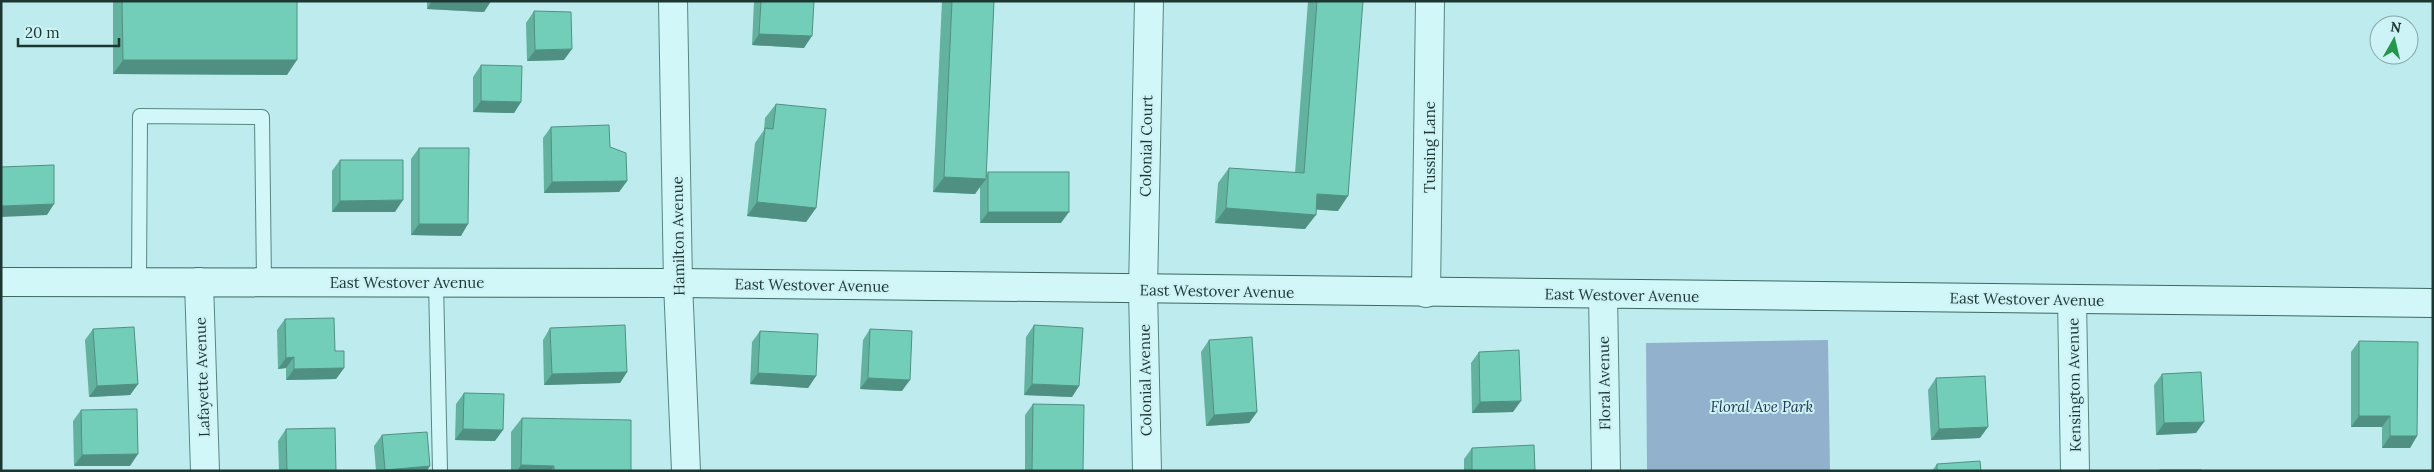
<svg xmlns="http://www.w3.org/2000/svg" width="2434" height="472" viewBox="0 0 2434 472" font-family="Lora,serif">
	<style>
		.green { fill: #92b1cc }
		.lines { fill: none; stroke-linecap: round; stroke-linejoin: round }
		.service-casing { stroke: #578781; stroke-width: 16 }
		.minor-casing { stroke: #578781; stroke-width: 30 }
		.tertiary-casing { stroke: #578781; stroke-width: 30 }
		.secondary-casing { stroke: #3a6862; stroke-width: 30 }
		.service { stroke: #d1f7f9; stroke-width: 14 }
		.minor { stroke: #d1f7f9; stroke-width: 28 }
		.tertiary { stroke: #d1f7f9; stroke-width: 28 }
		.secondary { stroke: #d1f7f9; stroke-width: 28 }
		.wall { fill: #63b19f }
		.shaded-wall { fill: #509082 }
		.building { fill: #73ceb9; stroke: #509082 }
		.labels { text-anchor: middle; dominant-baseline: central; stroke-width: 4; stroke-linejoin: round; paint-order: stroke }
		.street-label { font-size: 15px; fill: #1c3632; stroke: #cef3f6 }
		.park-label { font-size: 15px; font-style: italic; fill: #223553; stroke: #cef3f6 }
	</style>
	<rect width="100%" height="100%" fill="#beecee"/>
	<polygon class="green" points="1828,340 1830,471 1647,471 1646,343"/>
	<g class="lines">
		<g class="service-casing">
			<g id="service">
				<polyline points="139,282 140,116 262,117 264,282"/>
				<polyline points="436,282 440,471"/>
			</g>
		</g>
		<g class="minor-casing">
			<g id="minor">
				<polyline points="199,282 205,471"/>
				<polyline points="1426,293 1430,1"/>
				<polyline points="1603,294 1606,471"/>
				<polyline points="2072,299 2075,471"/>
				<polyline points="1147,471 1143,290 1149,1"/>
			</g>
		</g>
		<g class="tertiary-casing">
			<polyline id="tertiary" points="673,1 678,283 686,471"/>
		</g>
		<g class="secondary-casing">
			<polyline id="secondary" points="1,282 678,283 2433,303"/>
		</g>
		<use href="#service" class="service"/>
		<use href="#minor" class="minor"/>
		<use href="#tertiary" class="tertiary"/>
		<use href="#secondary" class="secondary"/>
	</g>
	<g class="wall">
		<polygon points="113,1 297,1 287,75 113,74"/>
		<polygon points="427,1 491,1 484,12 427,9"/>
		<polygon points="754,1 814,1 804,48 752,45"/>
		<polygon points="942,1 994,1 986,176 988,172 1061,223 980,223 980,186 975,194 933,192"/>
		<polygon points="1308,1 1363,1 1338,211 1316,209 1305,229 1215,223 1218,183 1229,168 1295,173"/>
		<polygon points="534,11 564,60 527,61 526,23"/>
		<polygon points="481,65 521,102 514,113 473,112 473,77"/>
		<polygon points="776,104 816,208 806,222 747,216 755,143 764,130 765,118"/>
		<polygon points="551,127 610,147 627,181 619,192 544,193 543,138"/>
		<polygon points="419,148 461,236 411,235 411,159"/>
		<polygon points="340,160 395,212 332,212 332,171"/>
		<polygon points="285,319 335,351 344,368 336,379 286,380 286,368 278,369 277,330"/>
		<polygon points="1034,325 1079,386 1072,397 1024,395 1026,337"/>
		<polygon points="550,328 627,372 620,383 544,385 543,340"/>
		<polygon points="93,329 138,384 130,395 89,397 85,340"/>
		<polygon points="870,329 902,391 860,389 863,340"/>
		<polygon points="760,331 816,376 808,388 750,384 752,342"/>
		<polygon points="1209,340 1257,412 1249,423 1206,426 1201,352"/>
		<polygon points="2359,341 2417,436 2410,448 2382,448 2382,427 2351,427 2351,352"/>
		<polygon points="1479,352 1513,412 1472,413 1471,363"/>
		<polygon points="2162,374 2196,433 2156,435 2154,385"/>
		<polygon points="1936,378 1980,438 1931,440 1928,390"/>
		<polygon points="464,393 495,441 455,440 456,404"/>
		<polygon points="1033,404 1083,471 1025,471 1025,415"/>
		<polygon points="81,410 130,466 74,466 73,421"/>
		<polygon points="522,418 631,471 511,471 511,432"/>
		<polygon points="286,429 336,471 279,471 278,441"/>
		<polygon points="382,435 427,471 376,471 374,446"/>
		<polygon points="1472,448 1535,471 1464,471 1464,459"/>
		<polygon points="1937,464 1981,471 1932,471"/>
	</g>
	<g class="shaded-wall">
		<polygon points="432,1 491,1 484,12 427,9"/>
		<polygon points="759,34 812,36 804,48 752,45"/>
		<polygon points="572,49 564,60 527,61 535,50"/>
		<polygon points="123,60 297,60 287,75 113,74"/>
		<polygon points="481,101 521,102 514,113 473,112"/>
		<polygon points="944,177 986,179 975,194 933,192"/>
		<polygon points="627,181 619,192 544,193 552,182"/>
		<polygon points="1317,194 1348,196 1338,211 1307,209"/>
		<polygon points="403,200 395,212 332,212 340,201"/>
		<polygon points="757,202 816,208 806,222 747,216"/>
		<polygon points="54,204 47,215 1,217 1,206"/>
		<polygon points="1226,208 1316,215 1305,229 1215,223"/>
		<polygon points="988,212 1069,212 1061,223 980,223"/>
		<polygon points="419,224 468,224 461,236 411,235"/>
		<polygon points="294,357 286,368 278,369 286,358"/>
		<polygon points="344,368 336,379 286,380 294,369"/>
		<polygon points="627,372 620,383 544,385 552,374"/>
		<polygon points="758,373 816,376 808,388 750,384"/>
		<polygon points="868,378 910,380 902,391 860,389"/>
		<polygon points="138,384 130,395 89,397 97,386"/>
		<polygon points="1032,384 1079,386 1072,397 1024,395"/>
		<polygon points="1521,401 1513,412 1472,413 1480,402"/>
		<polygon points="1257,412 1249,423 1206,426 1214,415"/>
		<polygon points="2359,416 2390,416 2382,427 2351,427"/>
		<polygon points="2204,422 2196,433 2156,435 2164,423"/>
		<polygon points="1988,427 1980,438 1931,440 1939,429"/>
		<polygon points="463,429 503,430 495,441 455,440"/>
		<polygon points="2390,436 2417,436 2410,448 2382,448"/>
		<polygon points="138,454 130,466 74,466 82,455"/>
		<polygon points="521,465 554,466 551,471 517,471"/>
		<polygon points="430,466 427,471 384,471 385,470"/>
	</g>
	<g class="building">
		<polygon points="122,1 297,1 297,60 123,60"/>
		<polygon points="761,1 814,1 812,36 759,34"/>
		<polygon points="952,1 994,1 986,179 944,177"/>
		<polygon points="1317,1 1363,1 1348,196 1317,194 1316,215 1226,208 1229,168 1304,173"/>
		<polygon points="534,11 571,12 572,49 535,50"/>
		<polygon points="481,65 522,66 521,102 481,101"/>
		<polygon points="776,104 826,109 816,208 757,202 765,128 773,129"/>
		<polygon points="609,125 610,147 626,153 627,181 552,182 551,127"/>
		<polygon points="419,148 469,148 468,224 419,224"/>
		<polygon points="340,160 403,160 403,200 340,201"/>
		<polygon points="54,165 54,204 1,206 1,167"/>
		<rect x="988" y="172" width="81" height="40"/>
		<polygon points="334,318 335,351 344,351 344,368 294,369 294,357 286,358 285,319"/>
		<polygon points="625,325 627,372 552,374 550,328"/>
		<polygon points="1034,325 1083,328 1079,386 1032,384"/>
		<polygon points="134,327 138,384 97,386 93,329"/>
		<polygon points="870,329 912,331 910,380 868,378"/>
		<polygon points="760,331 818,334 816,376 758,373"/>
		<polygon points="1252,337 1257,412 1214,415 1209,340"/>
		<polygon points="2359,341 2418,342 2417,436 2390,436 2390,416 2359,416"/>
		<polygon points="1519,350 1521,401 1480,402 1479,352"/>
		<polygon points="2201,372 2204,422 2164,423 2162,374"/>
		<polygon points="1985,376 1988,427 1939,429 1936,378"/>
		<polygon points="464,393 504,394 503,430 463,429"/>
		<polygon points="1033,404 1084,405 1083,471 1032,471"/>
		<polygon points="137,409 138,454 82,455 81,410"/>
		<polygon points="522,418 631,420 631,471 554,471 554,466 521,465"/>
		<polygon points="335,428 336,471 287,471 286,429"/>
		<polygon points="427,432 430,466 385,470 382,435"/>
		<polygon points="1534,445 1535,471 1472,471 1472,448"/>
		<polygon points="1980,461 1981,471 1937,471 1937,464"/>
		<rect x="2160" y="470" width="41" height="1"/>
	</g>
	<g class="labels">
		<g class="street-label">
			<text transform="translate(1146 146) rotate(-89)">Colonial Court</text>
			<text transform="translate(1429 147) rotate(-90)">Tussing Lane</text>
			<text transform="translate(678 236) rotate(-91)">Hamilton Avenue</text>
			<text x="407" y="282">East Westover Avenue</text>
			<text transform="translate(812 285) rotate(1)">East Westover Avenue</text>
			<text transform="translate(1217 291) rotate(1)">East Westover Avenue</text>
			<text transform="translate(1622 295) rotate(1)">East Westover Avenue</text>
			<text transform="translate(2027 299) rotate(1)">East Westover Avenue</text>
			<text transform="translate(202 377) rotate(-92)">Lafayette Avenue</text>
			<text transform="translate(1145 380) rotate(-91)">Colonial Avenue</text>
			<text transform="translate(1604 383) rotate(-91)">Floral Avenue</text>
			<text transform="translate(2074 385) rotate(-91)">Kensington Avenue</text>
		</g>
		<g class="park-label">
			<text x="1762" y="406">Floral Ave Park</text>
		</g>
	</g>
	<rect width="2434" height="472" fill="none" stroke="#1c3632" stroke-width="5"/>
	<g transform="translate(2394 40) rotate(8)"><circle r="24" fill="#cef3f6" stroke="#87a7a8"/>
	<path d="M0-4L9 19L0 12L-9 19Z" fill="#25974d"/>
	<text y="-8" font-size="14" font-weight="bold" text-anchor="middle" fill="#1c3632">N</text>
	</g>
	<path d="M18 38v8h101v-8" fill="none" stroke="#1c3632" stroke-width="2.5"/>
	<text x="25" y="38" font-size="15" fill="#1c3632" stroke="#cef3f6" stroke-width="4" paint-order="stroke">20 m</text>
</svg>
